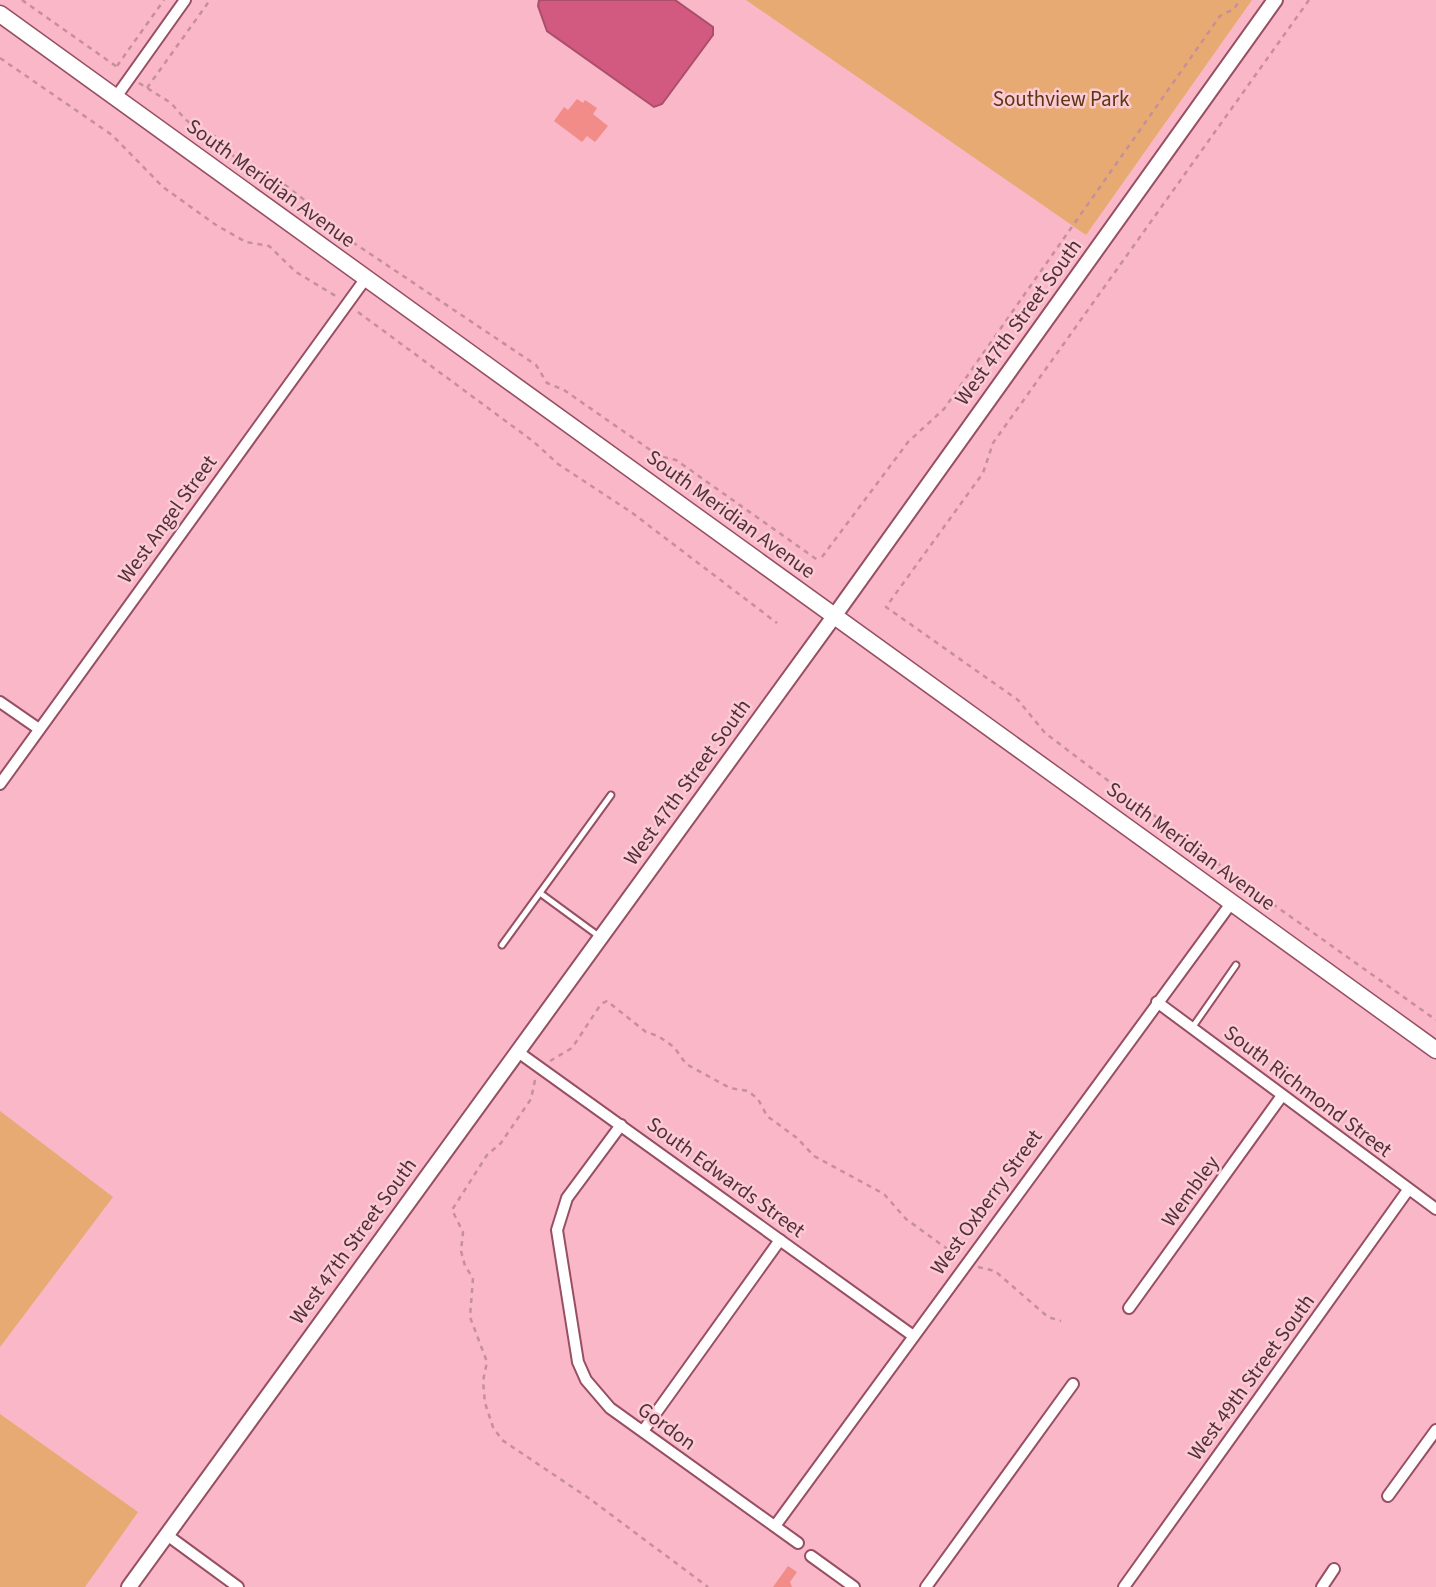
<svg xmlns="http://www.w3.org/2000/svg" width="1436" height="1587" viewBox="0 0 1436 1587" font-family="'Source Sans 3',sans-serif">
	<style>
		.green { fill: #e7aa73 }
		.water { fill: #d25a80; stroke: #ab4e6b; stroke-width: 2 }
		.building { fill: #f18c88 }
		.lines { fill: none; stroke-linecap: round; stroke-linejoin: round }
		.service-casing { stroke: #964f63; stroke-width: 9 }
		.minor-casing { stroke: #964f63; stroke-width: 14 }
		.tertiary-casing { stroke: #964f63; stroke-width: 18 }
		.secondary-casing { stroke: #964f63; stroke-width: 19 }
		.path { stroke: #c78f9c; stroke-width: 2.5; stroke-dasharray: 5 5; stroke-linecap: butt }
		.service { stroke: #fff; stroke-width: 5 }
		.minor { stroke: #fff; stroke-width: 10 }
		.tertiary { stroke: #fff; stroke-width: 14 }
		.secondary { stroke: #fff; stroke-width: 16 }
		.labels { text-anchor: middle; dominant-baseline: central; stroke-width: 5; stroke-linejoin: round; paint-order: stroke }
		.park-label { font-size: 21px; fill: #5b370f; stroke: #fccad5 }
		.street-label { font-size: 21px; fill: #513139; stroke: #fccad5 }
	</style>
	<rect width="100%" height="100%" fill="#f9b7c7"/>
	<g class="green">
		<polygon points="746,0 1252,0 1086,235"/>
		<polygon points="0,1111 113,1197 0,1347"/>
		<polygon points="0,1414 138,1512 85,1587 0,1587"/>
	</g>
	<polygon class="water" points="539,0 675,0 713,27 713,35 662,104 654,107 547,31 538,6"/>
	<g class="building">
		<polygon points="577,99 583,103 585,100 597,108 593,114 608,126 595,142 587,136 582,142 554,121 564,107 568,110"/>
		<polygon points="788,1566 797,1572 790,1582 792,1587 773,1587"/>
	</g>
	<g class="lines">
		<g class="service-casing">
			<g id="service">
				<polyline points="540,893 600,937"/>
				<polyline points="502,945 611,795"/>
				<polyline points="1192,1028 1236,965"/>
			</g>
		</g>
		<g class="minor-casing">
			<g id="minor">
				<polyline points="116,97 185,0"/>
				<polyline points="0,702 39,729"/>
				<polyline points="0,784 366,278"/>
				<polyline points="1157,1002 1436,1209"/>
				<polyline points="518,1052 912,1335"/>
				<polyline points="621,1125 567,1198 557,1230 578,1362 586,1380 610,1408 798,1543"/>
				<polyline points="1129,1308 1281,1097"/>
				<polyline points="643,1431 780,1240"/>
				<polyline points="1388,1496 1436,1430"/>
				<polyline points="775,1526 1232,902"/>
				<polyline points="167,1535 238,1587"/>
				<polyline points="811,1556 854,1587"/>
				<polyline points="926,1587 1073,1384"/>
				<polyline points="1124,1587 1408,1190"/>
				<polyline points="1322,1587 1334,1569"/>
			</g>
		</g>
		<g class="tertiary-casing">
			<polyline id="tertiary" points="129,1587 835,615 1275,0"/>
		</g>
		<g class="secondary-casing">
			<polyline id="secondary" points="0,14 1436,1050"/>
		</g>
		<g class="path">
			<polyline points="22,0 120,69"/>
			<polyline points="1309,0 993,443 983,473 886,607 1018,700 1045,733 1253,890 1436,1020"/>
			<polyline points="0,58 112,135 163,187 216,225 246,242 269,246 296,272 339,298"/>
			<polyline points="117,66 164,0"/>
			<polyline points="139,83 171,103 185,119 200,131 217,137 236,159 285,185 307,202 317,216 342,235 536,365 547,383 564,390 659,456 676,460 819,561"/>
			<polyline points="147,88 210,0"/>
			<polyline points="358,312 534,442 558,464 631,512 777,623"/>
			<polyline points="822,557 908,442 944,409 1220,16 1234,9 1240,0"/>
			<polyline points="550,1061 572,1048 601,1004 607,1001 646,1032 658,1036 674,1047 686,1064 730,1088 748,1091 758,1099 767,1116 797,1138 814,1156 884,1194 906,1219 957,1256"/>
			<polyline points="535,1080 531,1099 501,1143 487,1155 452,1210 463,1232 461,1251 465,1266 473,1278 470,1317 487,1362 483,1381 485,1403 493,1427 502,1440 590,1499 708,1587"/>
			<polyline points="978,1267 995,1271 1048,1317 1061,1321"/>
		</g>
		<use href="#service" class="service"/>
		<use href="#minor" class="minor"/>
		<use href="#tertiary" class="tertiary"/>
		<use href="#secondary" class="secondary"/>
	</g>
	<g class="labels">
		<g class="park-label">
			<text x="1061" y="99">Southview Park</text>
		</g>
		<g class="street-label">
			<text transform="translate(271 183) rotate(36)">South Meridian Avenue</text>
			<text transform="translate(1018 322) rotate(-54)">West 47th Street South</text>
			<text transform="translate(731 514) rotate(36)">South Meridian Avenue</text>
			<text transform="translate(167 519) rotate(-54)">West Angel Street</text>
			<text transform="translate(687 782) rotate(-54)">West 47th Street South</text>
			<text transform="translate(1191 846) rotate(36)">South Meridian Avenue</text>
			<text transform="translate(1308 1091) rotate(37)">South Richmond Street</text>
			<text transform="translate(726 1177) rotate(36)">South Edwards Street</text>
			<text transform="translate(1190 1191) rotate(-54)">Wembley</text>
			<text transform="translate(986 1202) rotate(-54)">West Oxberry Street</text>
			<text transform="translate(353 1241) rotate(-54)">West 47th Street South</text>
			<text transform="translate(1251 1377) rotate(-54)">West 49th Street South</text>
			<text transform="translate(667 1426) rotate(36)">Gordon</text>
		</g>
	</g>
</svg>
